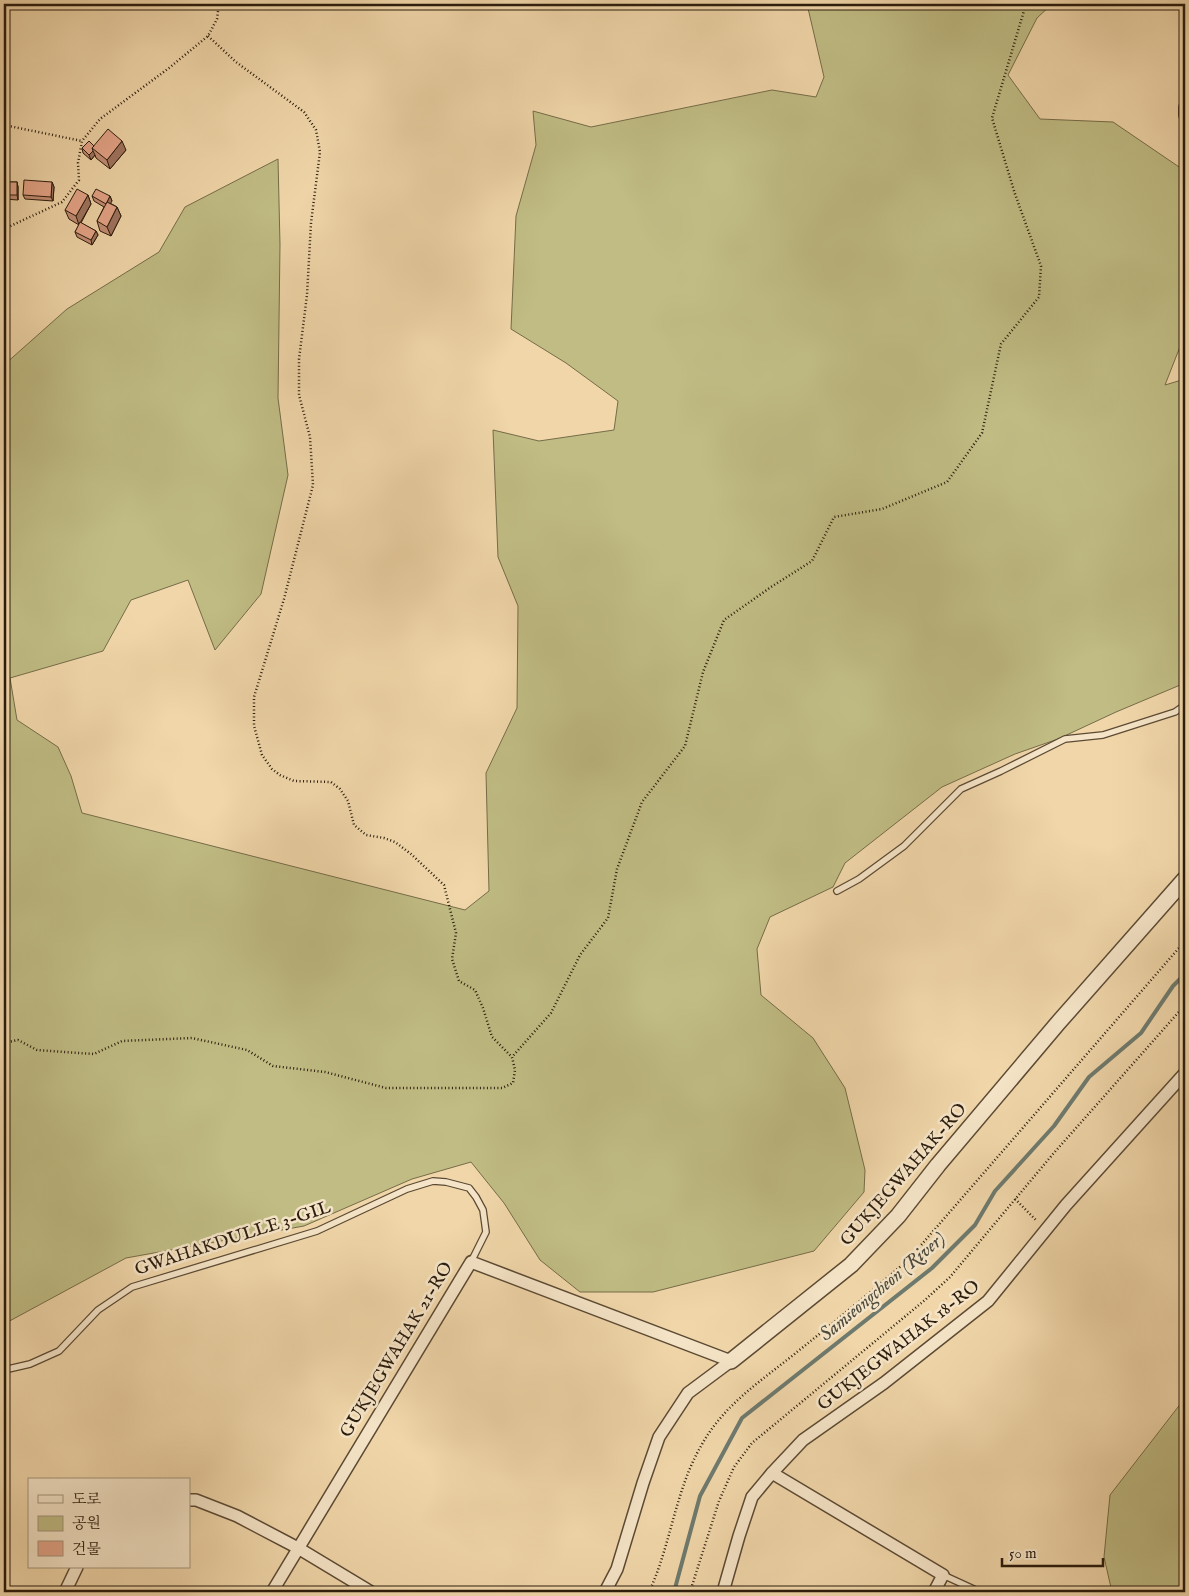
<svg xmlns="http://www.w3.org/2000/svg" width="1189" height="1596" viewBox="0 0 1189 1596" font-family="'IM FELL English','Noto Serif KR',serif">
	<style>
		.green { fill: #c0bc84; stroke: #766c48 }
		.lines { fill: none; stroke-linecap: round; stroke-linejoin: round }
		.stream { stroke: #6e7a6e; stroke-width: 4 }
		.service-casing { stroke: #5c4a34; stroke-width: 8 }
		.minor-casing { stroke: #5c4a34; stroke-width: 14 }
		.tertiary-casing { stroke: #5c4a34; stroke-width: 18 }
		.path { stroke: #2b1c0d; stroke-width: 2.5; stroke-dasharray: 1 2.5; stroke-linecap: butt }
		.service { stroke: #f5e4c7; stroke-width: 5.5 }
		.minor { stroke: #f5e4c7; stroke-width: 11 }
		.tertiary { stroke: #f5e4c7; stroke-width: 15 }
		.wall { fill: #c58e76; stroke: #2b1c0d }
		.shaded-wall { fill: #a07460; stroke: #2b1c0d }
		.building { fill: #e5a589; stroke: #2b1c0d }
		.labels { text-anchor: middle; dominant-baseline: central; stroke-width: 5; stroke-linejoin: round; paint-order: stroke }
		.street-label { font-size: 18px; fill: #2b1c0d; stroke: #f5e4c7 }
		.water-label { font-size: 19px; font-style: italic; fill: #4d4b3d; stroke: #f5e4c7 }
	</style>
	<rect width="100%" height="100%" fill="#f0d6a9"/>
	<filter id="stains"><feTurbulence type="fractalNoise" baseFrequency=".004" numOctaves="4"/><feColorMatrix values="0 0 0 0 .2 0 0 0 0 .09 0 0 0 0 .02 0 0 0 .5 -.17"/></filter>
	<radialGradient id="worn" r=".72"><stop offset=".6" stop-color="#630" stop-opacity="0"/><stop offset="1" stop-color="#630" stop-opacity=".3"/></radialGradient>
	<g class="green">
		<polygon points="807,4 1052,4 1037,18 1008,75 1040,119 1113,122 1185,171 1185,334 1165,385 1185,379 1185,683 1116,712 1058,739 1015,754 942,787 845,863 833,887 770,917 757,949 761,995 813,1038 845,1088 865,1170 864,1192 814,1251 653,1292 580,1292 540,1260 504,1203 471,1162 412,1179 304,1226 126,1258 4,1324 4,365 67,309 159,252 185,207 278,159 280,245 278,398 288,475 261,594 215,650 188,580 131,600 103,651 10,678 17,720 58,747 71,776 82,813 465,910 489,891 486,773 517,708 518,606 498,557 493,430 539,441 614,430 618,401 566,363 511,329 516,216 536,145 533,111 591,127 772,90 816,97 824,77"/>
		<polygon points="1185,1398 1185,1592 1112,1592 1104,1557 1110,1495"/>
	</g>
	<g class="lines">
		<polyline class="stream" points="674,1592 700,1496 742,1418 932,1268 975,1225 995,1191 1054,1126 1089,1077 1141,1033 1173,986 1185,974"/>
		<g class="service-casing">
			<g id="service">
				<polyline points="837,891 859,879 904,846 961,789 1001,771 1065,739 1103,735 1175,712 1185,705"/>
				<polyline points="4,1370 30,1364 59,1351 98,1310 132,1287 317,1231 407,1189 433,1181 446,1182 469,1188 476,1197 483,1210 486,1232 471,1262"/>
				<polyline points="943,1575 980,1592"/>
			</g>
		</g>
		<g class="minor-casing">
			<g id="minor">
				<polyline points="1185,107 1185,115"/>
				<polyline points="772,1473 943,1575 934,1592"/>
				<polyline points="189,1500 196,1500 237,1516 298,1548 371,1592"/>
				<polyline points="65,1592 77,1567"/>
				<polyline points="272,1592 471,1262 731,1361"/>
				<polyline points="605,1592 617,1569 643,1483 659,1437 688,1393 731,1361"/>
				<polyline points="723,1592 739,1536 752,1497 772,1473 803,1440 884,1383 988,1301 1066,1205 1185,1073"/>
			</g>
		</g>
		<g class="tertiary-casing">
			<polyline id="tertiary" points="731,1361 851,1265 898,1216 938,1165 1058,1023 1185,879"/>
		</g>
		<g class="path">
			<polyline points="208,36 236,62 304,112 316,130 320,152 311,223 307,295 299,359 299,395 310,437 313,485 284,599 254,697 254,726 262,755 272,769 280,775 294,781 331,782 340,789 348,801 354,825 366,835 384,838 395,842 411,854 444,885 456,933 452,959 459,981 475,990 483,1008 492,1037 512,1057"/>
			<polyline points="4,125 82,141"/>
			<polyline points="4,229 62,202 79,180 78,163 82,141 100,119 169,68 208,36 217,19 219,4"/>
			<polyline points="4,1043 18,1040 37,1050 94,1054 122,1041 192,1038 247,1050 273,1066 325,1072 386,1088 502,1088 513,1083 515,1070 512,1057 551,1013 580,955 608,918 617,869 642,802 685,746 703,672 724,620 771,587 812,561 834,517 882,509 947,482 982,433 1001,344 1039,297 1041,266 1015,194 992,118 1026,4"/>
			<polyline points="1015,1199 1037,1221"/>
			<path d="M649,1592C671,1545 675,1491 701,1446C722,1407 758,1383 792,1356C832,1324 871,1292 909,1259L1185,941"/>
			<polyline points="690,1592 719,1501 734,1467 752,1443 925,1300 950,1277 1053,1154 1185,1005"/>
		</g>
		<use href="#service" class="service"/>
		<use href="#minor" class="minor"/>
		<use href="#tertiary" class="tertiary"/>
	</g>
	<g class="wall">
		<polygon points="94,146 126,150 110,169 96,158 95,155 91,160 83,153 82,148"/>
		<polygon points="4,182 17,182 18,187 18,200 4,199"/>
		<polygon points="52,182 54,187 53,201 25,199 23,195"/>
		<polygon points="88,195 91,204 81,223 96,231 98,235 92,245 77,237 75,232 79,225 69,219 65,210"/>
		<polygon points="92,196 110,196 112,201 110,203 117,207 121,216 111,236 100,231 97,221 104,207 94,201"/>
	</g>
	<g class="shaded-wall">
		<polygon points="122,141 126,150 110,169 107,160"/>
		<polygon points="93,151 95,155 91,160 89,155"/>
		<polygon points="17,182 18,187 18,200 17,195"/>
		<polygon points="52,182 54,187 53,201 51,197"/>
		<polygon points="88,195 91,204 79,225 76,216"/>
		<polygon points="110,196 112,201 107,209 106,204"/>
		<polygon points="117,207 121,216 111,236 107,227"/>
		<polygon points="96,231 98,235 92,245 91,240"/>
	</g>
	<g class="building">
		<polygon points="108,129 122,141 107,160 92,148"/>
		<polygon points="89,141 94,146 92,148 93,151 89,155 82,148"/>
		<polygon points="24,180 52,182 51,197 23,195"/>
		<rect x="4" y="182" width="13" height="13"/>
		<polygon points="77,189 88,195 76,216 65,210"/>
		<polygon points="96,189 110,196 106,204 92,196"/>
		<polygon points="107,202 117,207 107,227 97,221"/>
		<polygon points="80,222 96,231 91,240 75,232"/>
	</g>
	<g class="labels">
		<g class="street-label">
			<text transform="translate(904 1175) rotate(-49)">GUKJEGWAHAK-RO</text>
			<text transform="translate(233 1239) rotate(-18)">GWAHAKDULLE 3-GIL</text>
			<text transform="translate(899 1346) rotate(-38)">GUKJEGWAHAK 18-RO</text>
			<text transform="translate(397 1350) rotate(-59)">GUKJEGWAHAK 21-RO</text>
		</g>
		<g class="water-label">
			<text transform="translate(883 1287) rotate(-40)">Samseongcheon (River)</text>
		</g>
	</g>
	<rect width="1189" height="1596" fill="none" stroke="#f0d6a9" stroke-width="20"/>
	<rect x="5" y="5" width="1179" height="1586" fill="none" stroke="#2b1c0d" stroke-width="2.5"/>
	<rect x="10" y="10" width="1169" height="1576" fill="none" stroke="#2b1c0d"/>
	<rect x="28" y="1478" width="162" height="90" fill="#f5e4c7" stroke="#a4947d"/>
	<rect x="38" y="1495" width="25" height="8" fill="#f5e4c7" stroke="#a4947d"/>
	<text x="72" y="1504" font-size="15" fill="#2b1c0d">도로</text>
	<rect x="38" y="1516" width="25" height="15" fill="#c0bc84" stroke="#a4947d"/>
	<text x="72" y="1528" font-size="15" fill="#2b1c0d">공원</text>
	<rect x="38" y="1541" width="25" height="15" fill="#e5a589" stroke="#a4947d"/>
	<text x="72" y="1554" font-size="15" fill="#2b1c0d">건물</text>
	<path d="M1002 1558v8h101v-8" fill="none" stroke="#2b1c0d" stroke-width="2.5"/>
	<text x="1009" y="1558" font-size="15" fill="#2b1c0d" stroke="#f5e4c7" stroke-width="4" paint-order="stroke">50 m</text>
	<rect width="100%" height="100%" filter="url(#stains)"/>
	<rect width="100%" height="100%" fill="url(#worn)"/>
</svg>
